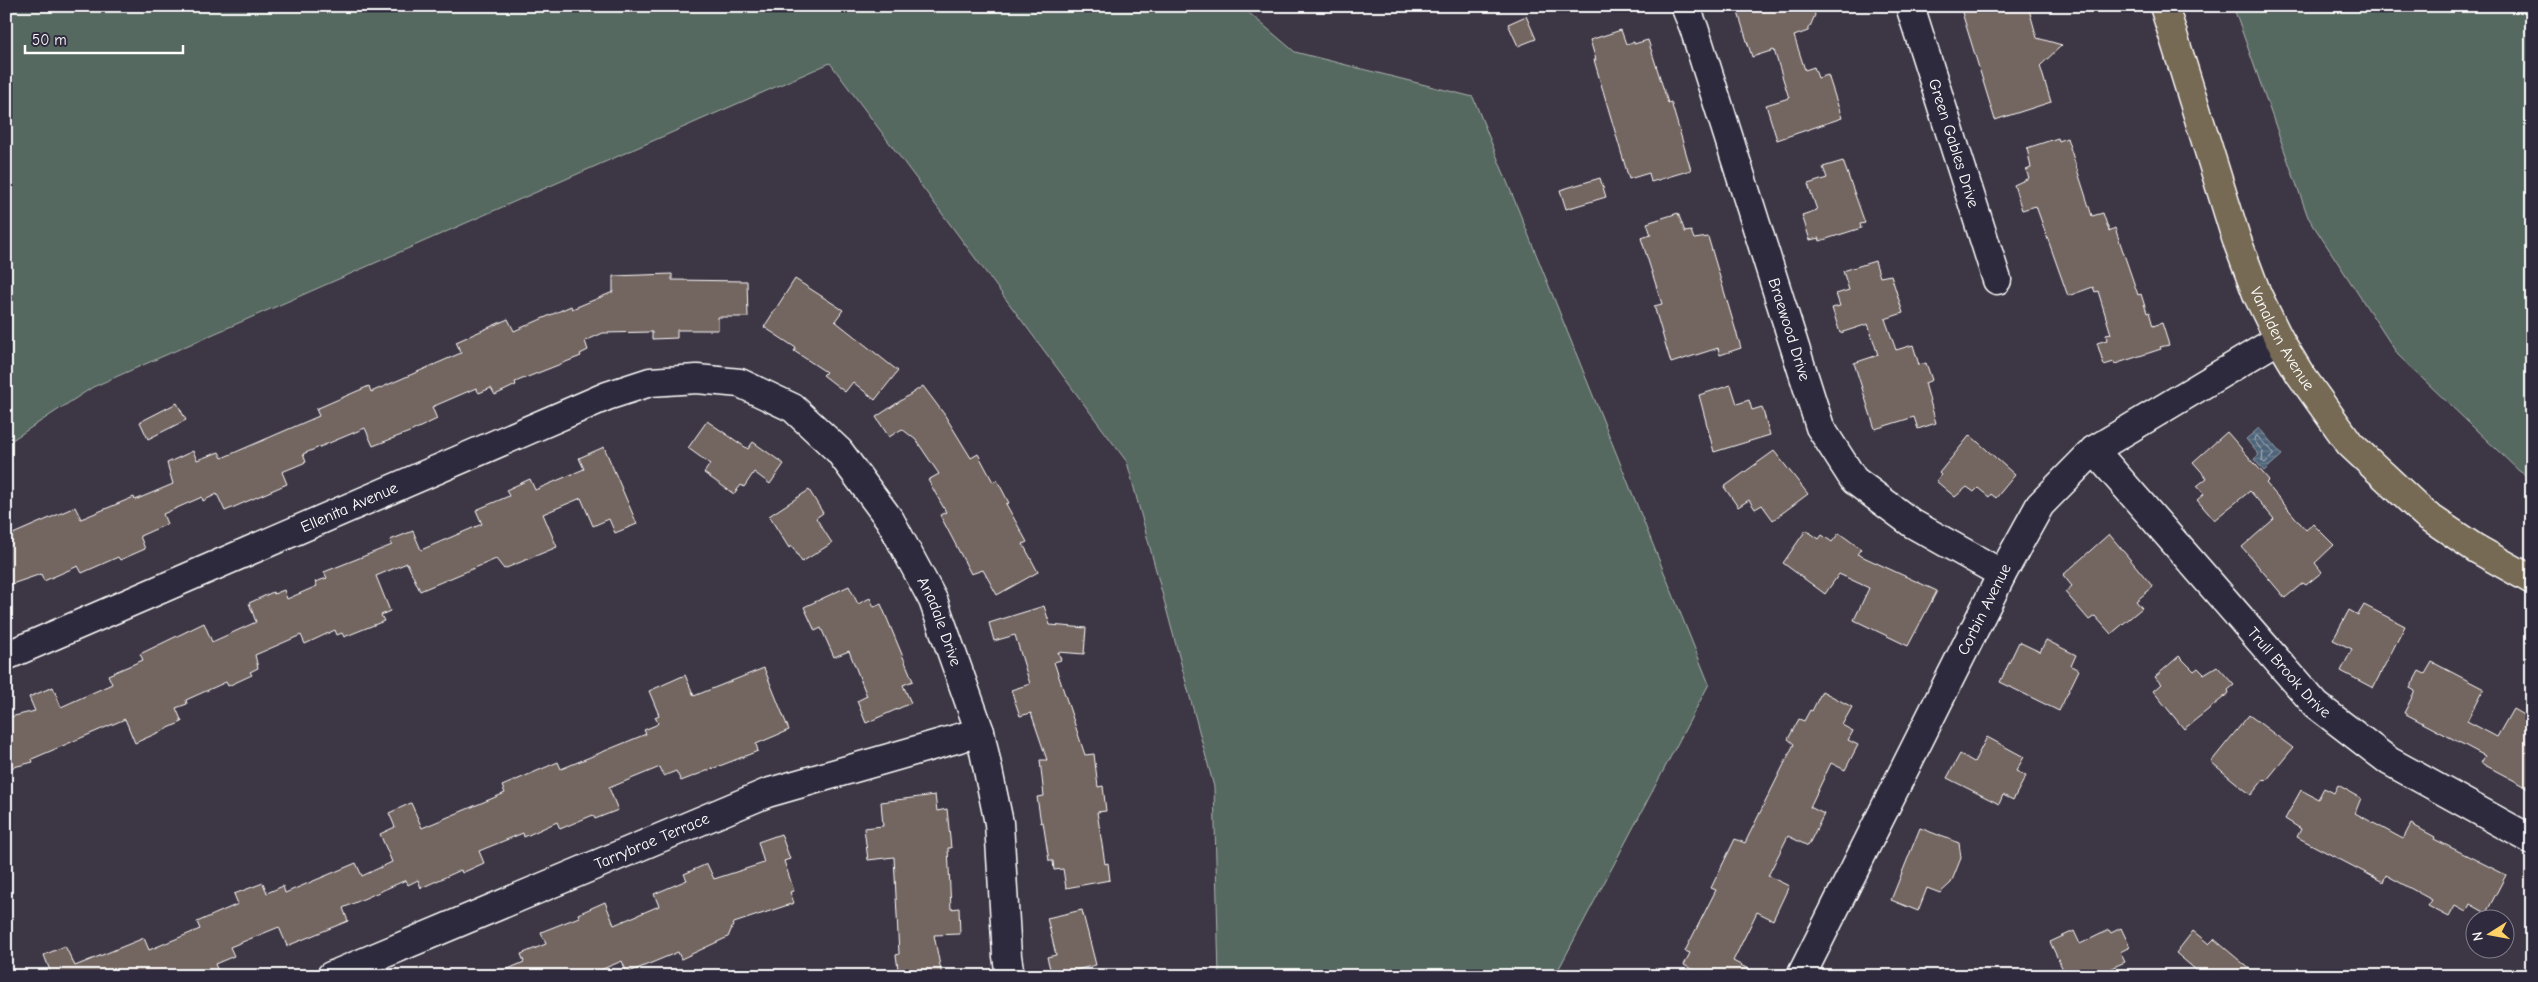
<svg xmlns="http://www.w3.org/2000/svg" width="2538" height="982" viewBox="0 0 2538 982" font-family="'Comic Neue',sans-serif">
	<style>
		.green { fill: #576961; stroke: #abb4b0 }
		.water { fill: url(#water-rules); stroke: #95a2af }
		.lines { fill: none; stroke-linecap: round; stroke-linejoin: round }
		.shore { stroke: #b8c1c9; stroke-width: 1 }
		.building { fill: #736561; stroke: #fff }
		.minor-casing { stroke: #fff; stroke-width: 31 }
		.major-casing { stroke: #fff; stroke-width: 31 }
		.minor { stroke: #2f2a3d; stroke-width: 28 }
		.major { stroke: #776a54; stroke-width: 28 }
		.labels { text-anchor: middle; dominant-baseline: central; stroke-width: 4.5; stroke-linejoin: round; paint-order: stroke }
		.street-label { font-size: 16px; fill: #fff; stroke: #2f2a3d }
	</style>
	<defs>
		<pattern id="water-rules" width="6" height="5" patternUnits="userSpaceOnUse" patternTransform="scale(1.25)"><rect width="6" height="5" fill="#4e6479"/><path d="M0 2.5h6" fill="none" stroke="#697b8d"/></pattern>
	</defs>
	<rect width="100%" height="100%" fill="#3d3644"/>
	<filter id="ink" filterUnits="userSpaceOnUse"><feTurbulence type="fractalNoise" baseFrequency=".02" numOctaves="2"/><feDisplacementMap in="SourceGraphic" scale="10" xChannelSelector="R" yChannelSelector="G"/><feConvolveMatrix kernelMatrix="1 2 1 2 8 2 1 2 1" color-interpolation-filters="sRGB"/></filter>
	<g filter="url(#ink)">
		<g class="green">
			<polygon points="6,6 1241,6 1295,52 1473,97 1709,684 1555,976 1219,976 1214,787 1127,462 830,63 93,387 6,444"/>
			<polygon points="2233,6 2532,6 2532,479 2519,471 2398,355 2308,217"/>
		</g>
		<polygon class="water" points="2259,428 2282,455 2264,471 2254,459 2259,455 2246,439"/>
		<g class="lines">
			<polygon class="shore" points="2257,436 2274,454 2265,463 2262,461 2263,452 2254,440"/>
		</g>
		<g class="building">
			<polygon points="1736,6 1812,6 1815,15 1808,31 1794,36 1805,70 1814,67 1818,78 1828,75 1842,118 1777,140 1766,105 1789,98 1774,50 1752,57"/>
			<polygon points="1960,6 2028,6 2037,38 2062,45 2040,66 2051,102 1995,120"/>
			<polygon points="1526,16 1536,39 1518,46 1508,24"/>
			<polygon points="1621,30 1626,44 1634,42 1634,44 1648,40 1668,103 1671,102 1691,170 1651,182 1649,173 1629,179 1594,60 1596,60 1590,40"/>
			<polygon points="2058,138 2059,141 2067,138 2092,216 2103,213 2109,231 2115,228 2138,295 2141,294 2147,313 2149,312 2153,326 2162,323 2169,345 2160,347 2161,349 2115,364 2114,362 2104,365 2097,343 2107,340 2106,335 2111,334 2098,291 2095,292 2093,287 2068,296 2036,206 2022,210 2014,185 2029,178 2026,170 2031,168 2027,148"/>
			<polygon points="1843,161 1865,223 1860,224 1861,228 1820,241 1819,238 1810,240 1802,215 1817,210 1808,184 1827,178 1823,167"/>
			<polygon points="1600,178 1606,197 1566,209 1560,190"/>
			<polygon points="1678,213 1685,232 1691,231 1694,239 1708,237 1741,348 1720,355 1718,348 1671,363 1654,306 1662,304 1641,238 1651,235 1647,223"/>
			<polygon points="1875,261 1880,277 1891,275 1903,313 1885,319 1896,350 1913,345 1919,365 1926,363 1932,380 1925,383 1936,423 1918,429 1914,417 1875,429 1854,363 1878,355 1868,324 1840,333 1832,308 1840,306 1836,294 1849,290 1843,271"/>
			<polygon points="672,274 672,280 747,281 748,317 718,317 718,330 677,330 677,338 652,339 652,332 603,333 585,341 588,350 580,354 581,356 515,382 516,385 495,395 491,388 479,393 476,388 432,407 437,419 412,431 373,446 365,428 303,454 306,462 282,472 287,484 225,511 217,494 203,501 202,497 163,514 167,524 140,536 145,549 120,560 118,557 82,573 78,566 44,581 41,574 6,586 6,537 75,507 81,519 134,497 135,500 173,484 167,463 193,451 197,460 219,452 222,458 319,416 316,409 369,386 371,392 461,353 456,342 508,319 514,331 571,306 572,309 613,292 613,276"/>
			<polygon points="795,279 843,310 835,321 898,371 875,400 853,382 845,392 823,375 826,372 794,351 796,348 764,327"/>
			<polygon points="1731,385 1737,404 1749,400 1752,410 1762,407 1770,435 1714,452 1699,395"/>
			<polygon points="923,386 944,414 971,458 978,454 993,482 997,480 1009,503 1006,504 1027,542 1023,544 1038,572 997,595 983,570 971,574 940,515 946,512 928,480 939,474 916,440 902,429 889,437 876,417"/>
			<polygon points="177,403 186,420 148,439 140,422"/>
			<polygon points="707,421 748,449 753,442 784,464 770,484 754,472 744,487 741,485 734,494 704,473 710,464 688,448"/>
			<polygon points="2227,432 2269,480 2266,483 2306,530 2313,524 2334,545 2315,563 2322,572 2306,585 2303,583 2285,598 2242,547 2274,519 2250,491 2214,520 2197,500 2204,494 2197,486 2207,478 2193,462"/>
			<polygon points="1970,435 2015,475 1996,498 1991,494 1989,497 1978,488 1974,492 1967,487 1955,497 1936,481 1941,475 1939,473"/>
			<polygon points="604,447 637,524 615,533 609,519 593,526 581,498 543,514 557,547 504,569 496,559 420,591 407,563 376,576 390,611 381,615 384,621 344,637 342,633 337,635 335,630 305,644 301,635 255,655 258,668 250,672 252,675 228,686 226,682 186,700 187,704 176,708 182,722 135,743 125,719 32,759 33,762 10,768 6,755 6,718 35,711 29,697 53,687 61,707 112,684 108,675 143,660 140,654 204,623 212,642 256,622 249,603 273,592 274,594 284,590 287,599 317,586 315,582 327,578 324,572 392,545 390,540 413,531 421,550 482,524 476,510 509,496 506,490 530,479 535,490 584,469 579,458"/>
			<polygon points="1774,451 1808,494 1773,520 1762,505 1755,509 1749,500 1738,507 1724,487"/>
			<polygon points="809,490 823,513 816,518 832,543 802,562 792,546 789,548 769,516"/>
			<polygon points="1806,530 1819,539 1822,535 1832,542 1839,533 1861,549 1857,554 1937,591 1908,646 1854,620 1869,588 1839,574 1825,594 1783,563"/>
			<polygon points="2109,534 2153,587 2136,601 2142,608 2111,634 2095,616 2089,620 2065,592 2072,586 2063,575"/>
			<polygon points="849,586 858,604 870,598 874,607 881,604 913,681 903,685 911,703 866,723 857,701 867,696 849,651 834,657 821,628 815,631 804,607"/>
			<polygon points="2364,605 2405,626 2373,688 2341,671 2352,649 2333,640 2349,610 2358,615"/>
			<polygon points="1044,606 1050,625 1086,628 1084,654 1058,652 1061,660 1054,662 1085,755 1094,754 1098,787 1103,786 1106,811 1097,812 1105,864 1108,863 1110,880 1066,888 1063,869 1054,870 1053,861 1049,861 1043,822 1041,823 1037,797 1044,796 1040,760 1047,760 1031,713 1020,716 1011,690 1030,684 1015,635 994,641 989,623"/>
			<polygon points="2046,640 2076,655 2071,666 2079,670 2059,711 2000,682 2019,642 2040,652"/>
			<polygon points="2179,656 2194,671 2198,668 2204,674 2217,666 2234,685 2228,690 2229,693 2184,729 2153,691 2161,684 2155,677"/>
			<polygon points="2432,662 2484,689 2467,721 2497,737 2513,709 2532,720 2532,790 2481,763 2485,756 2404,713 2415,691 2410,688 2419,671 2425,674"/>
			<polygon points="764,668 789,730 756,744 758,751 681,781 676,771 664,776 660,767 609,788 618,810 595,819 593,815 560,829 557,822 524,837 523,833 479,851 484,863 462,873 461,870 421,888 418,880 408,885 406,880 343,908 348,921 287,946 279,927 230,947 234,956 215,964 220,976 52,976 44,955 65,946 75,966 144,938 149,950 200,929 197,922 238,904 234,894 263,883 267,893 283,886 285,893 356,863 362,876 392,862 380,834 395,827 389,813 411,803 422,828 505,793 502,786 558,762 561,769 646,734 644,730 656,725 658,723 655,717 659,715 649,691 685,675 694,696"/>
			<polygon points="1822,691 1852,707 1842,725 1853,731 1848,740 1858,745 1845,770 1831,763 1810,807 1824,814 1808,846 1788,836 1768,876 1789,886 1773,920 1757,912 1733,961 1762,976 1704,976 1684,965 1690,953 1685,951 1716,890 1711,888 1735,839 1745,843 1794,744 1788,739 1799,719 1804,721 1810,710 1812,711"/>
			<polygon points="2249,715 2293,748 2266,781 2264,779 2251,795 2211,762"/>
			<polygon points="1987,737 2024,757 2016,771 2026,776 2013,800 2003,795 1999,804 1947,778 1960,754 1974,762"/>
			<polygon points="2338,785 2361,798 2355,813 2403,839 2411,824 2435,837 2434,839 2506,875 2486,913 2470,904 2466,912 2455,906 2449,917 2428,906 2432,900 2386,875 2383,882 2297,837 2301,829 2285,819 2301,790 2318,799 2324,788 2334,793"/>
			<polygon points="935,795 937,811 947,809 951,848 948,848 951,909 959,908 960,934 934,935 942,976 899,976 896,955 899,954 894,857 868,860 864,828 883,826 881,802"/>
			<polygon points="1920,828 1959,843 1961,858 1951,883 1940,893 1927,888 1918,911 1891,900"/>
			<polygon points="781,834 790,859 784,861 794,891 790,892 794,903 734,923 728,937 681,959 678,952 627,973 622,961 586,976 492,976 524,962 521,954 546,944 541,932 579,917 578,914 605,902 614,925 659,906 654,894 687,880 684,874 707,864 714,879 764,863 758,842"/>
			<polygon points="1082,910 1096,965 1076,970 1077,976 1052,976 1047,957 1056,955 1047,918"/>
			<polygon points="2121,928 2130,947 2120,952 2125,962 2109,969 2112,976 2066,976 2050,942 2074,931 2080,944 2109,930 2111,933"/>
			<polygon points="2193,931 2209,944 2214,939 2258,976 2203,976 2176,953"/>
		</g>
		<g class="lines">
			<g class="minor-casing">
				<g id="minor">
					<path id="s1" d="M1685,6L1694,28L1820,427L1854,480L1913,524L2002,574"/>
					<path id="s2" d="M1910,6L1997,280"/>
					<path id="s3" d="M2094,450L2316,705L2389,761L2532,840"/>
					<path id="s4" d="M6,656L607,396L650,382L697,379L740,383L793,408L839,451L890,520L933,600L980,732L999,823L1007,956L1010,976"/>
					<path id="s5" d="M331,976L767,793L980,732"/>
					<path id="s6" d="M1801,976L2002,574L2040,505L2094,450L2279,339"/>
				</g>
			</g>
			<g class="major-casing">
				<g id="major">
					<path id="s7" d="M2164,6L2236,238L2257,294L2279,339L2300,374L2350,444L2426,515L2475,548L2532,580"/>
				</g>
			</g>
			<use href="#minor" class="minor"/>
			<use href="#major" class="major"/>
		</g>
	</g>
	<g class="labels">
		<g class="street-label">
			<text stroke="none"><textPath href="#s2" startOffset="144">Green Gables Drive</textPath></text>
			<text stroke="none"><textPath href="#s1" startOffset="340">Braewood Drive</textPath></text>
			<text stroke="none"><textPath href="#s7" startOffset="354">Vanalden Avenue</textPath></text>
			<text stroke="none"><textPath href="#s4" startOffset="374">Ellenita Avenue</textPath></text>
			<text stroke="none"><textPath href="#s6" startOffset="410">Corbin Avenue</textPath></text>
			<text stroke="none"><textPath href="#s4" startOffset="1111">Anadale Drive</textPath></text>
			<text stroke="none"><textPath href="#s3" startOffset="296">Trull Brook Drive</textPath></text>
			<text stroke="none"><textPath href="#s5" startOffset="348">Tarrybrae Terrace</textPath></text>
		</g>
	</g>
	<rect width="2538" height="982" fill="none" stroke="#2f2a3d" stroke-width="25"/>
	<rect x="12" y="12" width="2513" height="957" fill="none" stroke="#fff" stroke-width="2" filter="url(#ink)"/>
	<g transform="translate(2490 934) rotate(259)"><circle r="24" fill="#2f2a3d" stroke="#827f8b"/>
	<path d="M0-4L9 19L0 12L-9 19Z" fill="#ffd166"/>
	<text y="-8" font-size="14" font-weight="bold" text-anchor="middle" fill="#ffffff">N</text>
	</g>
	<path d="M25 45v8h158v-8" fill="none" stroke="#ffffff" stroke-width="2.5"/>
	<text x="32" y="45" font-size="15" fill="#ffffff" stroke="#2f2a3d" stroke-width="4" paint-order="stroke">50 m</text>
</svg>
